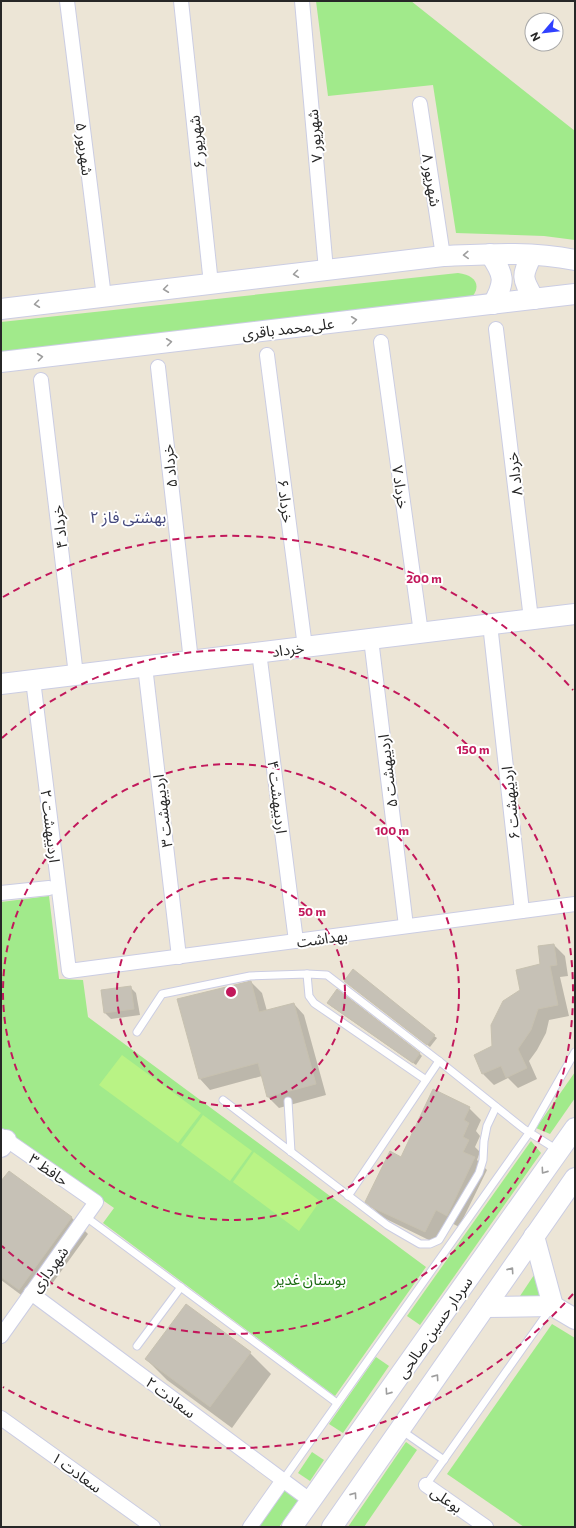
<svg xmlns="http://www.w3.org/2000/svg" width="576" height="1528" viewBox="0 0 576 1528" font-family="Commissioner,'Noto Sans Arabic',sans-serif">
	<style>
		.green { fill: #a1ea8b }
		.pitch { fill: #b9f385 }
		.shadow { fill: #0003 }
		.building { fill: #c6c1b6; stroke: #c7c1b0 }
		.lines { fill: none; stroke-linecap: round; stroke-linejoin: round }
		.lane-casing { stroke: #cbcde3; stroke-width: 9 }
		.street-casing { stroke: #cbcde3; stroke-width: 16 }
		.secondary-casing { stroke: #cbcde3; stroke-width: 22 }
		.lane { stroke: #fff; stroke-width: 7 }
		.street { stroke: #fff; stroke-width: 14 }
		.secondary { stroke: #fff; stroke-width: 20 }
		.oneway { stroke: #9e9e9e }
		.ring { fill: none; stroke: #c2185b; stroke-width: 2; stroke-dasharray: 7 5 }
		.labels { text-anchor: middle; dominant-baseline: central; stroke-width: 4; stroke-linejoin: round; paint-order: stroke }
		.street-label { font-size: 15px; fill: #272727; stroke: #fff }
		.park-label { font-size: 15px; fill: #1a6a11; stroke: #fff }
		.neighbourhood-label { font-size: 16px; fill: #43477c; stroke: #fff }
		.centre { fill: #c2185b; stroke: #fff; stroke-width: 2 }
		.ring-label { font-size: 12px; text-anchor: middle; font-weight: bold; fill: #c2185b; stroke: #fff; stroke-width: 4; stroke-linejoin: round; paint-order: stroke }
	</style>
	<rect width="100%" height="100%" fill="#ece5d6"/>
	<g class="green">
		<polygon points="316,1 411,1 575,131 575,240 544,236 456,233 433,85 328,96"/>
		<path d="M458,273C478,275 483,289 467,302L1,352V322Z"/>
		<polygon points="49,896 59,979 83,980 88,1017 426,1267 335,1396 103,1223 114,1208 1,1129 1,902"/>
		<polygon points="575,1072 575,1098 550,1134 536,1128"/>
		<polygon points="531,1141 541,1153 420,1325 407,1316"/>
		<polygon points="534,1275 544,1299 518,1299"/>
		<polygon points="552,1324 575,1338 575,1527 524,1527 447,1474"/>
		<polygon points="376,1357 389,1366 343,1433 329,1424"/>
		<polygon points="406,1442 417,1450 364,1527 348,1527"/>
		<polygon points="312,1452 324,1460 310,1481 298,1473"/>
		<polygon points="284,1488 299,1499 279,1527 258,1527"/>
	</g>
	<g class="pitch">
		<polygon points="122,1055 201,1113 178,1143 99,1085"/>
		<polygon points="203,1115 252,1151 230,1181 181,1145"/>
		<polygon points="254,1152 320,1201 299,1231 233,1182"/>
	</g>
	<g class="shadow">
		<polygon points="554,945 565,956 568,976 560,977 569,1016 549,1020 546,1033 537,1050 529,1061 537,1079 518,1088 508,1078 494,1085 483,1074 493,1047 521,990 541,964 539,946"/>
		<polygon points="345,981 434,1036 437,1038 430,1047"/>
		<polygon points="251,982 262,993 267,1011 294,1004 304,1015 326,1095 279,1108 268,1097 262,1076 210,1090 200,1079"/>
		<polygon points="130,987 136,993 140,1015 111,1019 105,1013"/>
		<polygon points="338,991 420,1054 422,1056 416,1065 331,1006 328,1003"/>
		<polygon points="469,1108 481,1120 476,1131 480,1136 475,1147 480,1152 477,1160 487,1170 459,1227 448,1221 437,1244 384,1218 379,1214 367,1202 402,1158"/>
		<polygon points="1,1183 71,1217 88,1234 36,1306 1,1280"/>
		<polygon points="250,1353 271,1374 232,1428 167,1380 146,1359"/>
	</g>
	<g class="building">
		<polygon points="554,944 557,965 550,966 558,1005 538,1009 531,1030 518,1049 527,1068 506,1078 501,1066 482,1074 474,1055 492,1046 491,1025 503,1001 520,990 516,970 540,964 538,946"/>
		<polygon points="353,969 435,1035 427,1045 344,981"/>
		<polygon points="251,981 259,1012 294,1003 316,1084 267,1097 258,1063 199,1079 177,999"/>
		<polygon points="131,986 134,1009 104,1013 101,990"/>
		<polygon points="337,989 420,1053 413,1063 327,1003"/>
		<polygon points="433,1089 470,1107 464,1120 469,1123 463,1137 469,1140 463,1152 475,1157 447,1216 436,1210 425,1232 371,1207 365,1202 390,1151 401,1157"/>
		<polygon points="9,1171 72,1217 19,1290 1,1277 1,1181"/>
		<polygon points="186,1304 251,1352 210,1407 145,1359"/>
	</g>
	<g class="lines">
		<g class="lane-casing">
			<g id="lane">
				<polyline points="307,974 309,996 314,1003 426,1080"/>
				<polyline points="137,1032 162,994 250,976 307,974 327,975 439,1061 524,1129 559,1151"/>
				<polyline points="223,1100 387,1225 420,1244 430,1244 439,1240 479,1173 483,1160 484,1141 487,1126 496,1107"/>
				<polyline points="288,1101 291,1152"/>
				<polyline points="348,1196 439,1061"/>
				<polyline points="86,1217 337,1403"/>
				<polyline points="137,1346 181,1287"/>
				<polyline points="401,1430 444,1460"/>
				<polyline points="283,1480 529,1133 575,1052"/>
				<polyline points="426,1485 551,1308"/>
			</g>
		</g>
		<g class="street-casing">
			<g id="street">
				<polyline points="67,1 104,297"/>
				<polyline points="181,1 211,284"/>
				<polyline points="302,1 326,270"/>
				<polyline points="420,104 443,256"/>
				<polyline points="496,329 531,619"/>
				<polyline points="381,342 421,633"/>
				<polyline points="267,355 305,647"/>
				<polyline points="158,367 191,661"/>
				<polyline points="41,380 76,675"/>
				<polyline points="490,624 522,911"/>
				<polyline points="371,639 406,926"/>
				<polyline points="259,652 296,941"/>
				<polyline points="145,666 179,957"/>
				<polyline points="33,680 69,971 575,904"/>
				<polyline points="1,893 49,888"/>
				<polyline points="1,1136 96,1202 1,1336"/>
				<polyline points="31,1293 311,1501"/>
				<polyline points="1,1418 153,1527"/>
				<polyline points="426,1485 486,1527"/>
				<polyline points="250,1527 283,1480"/>
			</g>
		</g>
		<g class="secondary-casing">
			<g id="secondary">
				<path d="M490,254C504,275 506,281 493,304"/>
				<path d="M532,255C521,277 522,278 534,299"/>
				<path d="M1,309L443,256C488,254 531,251 575,260"/>
				<polyline points="1,362 575,294"/>
				<polyline points="1,684 575,614"/>
				<polyline points="1,1147 6,1140"/>
				<polyline points="534,1236 553,1306"/>
				<polyline points="553,1306 575,1319"/>
				<polyline points="485,1307 553,1306"/>
				<polyline points="292,1527 575,1128"/>
				<polyline points="332,1527 575,1178"/>
			</g>
		</g>
		<use href="#lane" class="lane"/>
		<use href="#street" class="street"/>
		<use href="#secondary" class="secondary"/>
	</g>
	<defs><path id="oneway-chevron" d="M-2-3.5L2.5 0L-2 3.5" fill="none" stroke-width="1.6" stroke-linecap="round" stroke-linejoin="round"/></defs>
	<g class="oneway">
		<use href="#oneway-chevron" transform="translate(466 255) rotate(177)"/>
		<use href="#oneway-chevron" transform="translate(296 274) rotate(173)"/>
		<use href="#oneway-chevron" transform="translate(166 289) rotate(173)"/>
		<use href="#oneway-chevron" transform="translate(37 304) rotate(173)"/>
		<use href="#oneway-chevron" transform="translate(354 320) rotate(-7)"/>
		<use href="#oneway-chevron" transform="translate(169 342) rotate(-7)"/>
		<use href="#oneway-chevron" transform="translate(40 357) rotate(-7)"/>
		<use href="#oneway-chevron" transform="translate(544 1171) rotate(125)"/>
		<use href="#oneway-chevron" transform="translate(511 1270) rotate(-55)"/>
		<use href="#oneway-chevron" transform="translate(436 1377) rotate(-55)"/>
		<use href="#oneway-chevron" transform="translate(388 1392) rotate(125)"/>
		<use href="#oneway-chevron" transform="translate(354 1495) rotate(-55)"/>
	</g>
	<g class="ring">
		<circle cx="231" cy="992" r="114"/>
		<circle cx="231" cy="992" r="228"/>
		<path d="M2 738A342 342 0 1 1 2 1246"/>
		<path d="M573 1294A456 456 0 0 1 3 1387M3 597A456 456 0 0 1 573 690"/>
	</g>
	<g class="labels">
		<g class="street-label">
			<text transform="translate(314 136) rotate(-95)">شهریور ۷</text>
			<text transform="translate(196 142) rotate(-96)">شهریور ۶</text>
			<text transform="translate(85 149) rotate(83)">شهریور ۵</text>
			<text transform="translate(432 180) rotate(81)">شهریور ۸</text>
			<text transform="translate(288 328) rotate(-7)">علی‌محمد باقری</text>
			<text transform="translate(169 466) rotate(-96)">خرداد ۵</text>
			<text transform="translate(514 474) rotate(-97)">خرداد ۸</text>
			<text transform="translate(401 487) rotate(82)">خرداد ۷</text>
			<text transform="translate(286 501) rotate(83)">خرداد ۶</text>
			<text transform="translate(59 527) rotate(-97)">خرداد ۴</text>
			<text transform="translate(288 649) rotate(-7)">خرداد</text>
			<text transform="translate(387 771) rotate(-97)">اردیبهشت ۵</text>
			<text transform="translate(278 797) rotate(83)">اردیبهشت ۴</text>
			<text transform="translate(510 803) rotate(-96)">اردیبهشت ۶</text>
			<text transform="translate(162 811) rotate(-97)">اردیبهشت ۳</text>
			<text transform="translate(51 826) rotate(83)">اردیبهشت ۲</text>
			<text transform="translate(322 938) rotate(-8)">بهداشت</text>
			<text transform="translate(49 1169) rotate(35)">حافظ ۳</text>
			<text transform="translate(49 1269) rotate(-54)">شهرداری</text>
			<text transform="translate(434 1327) rotate(-55)">سردار حسین صالحی</text>
			<text transform="translate(171 1397) rotate(37)">سعادت ۲</text>
			<text transform="translate(77 1472) rotate(36)">سعادت ۱</text>
			<text transform="translate(447 1499) rotate(35)">بوعلی</text>
		</g>
		<g class="park-label">
			<text x="310" y="1279">بوستان غدیر</text>
		</g>
		<g class="neighbourhood-label">
			<text x="128" y="516">بهشتی فاز ۲</text>
		</g>
	</g>
	<circle cx="231" cy="992" r="6" class="centre"/>
	<g class="ring-label">
		<text x="424" y="583">200 m</text>
		<text x="473" y="754">150 m</text>
		<text x="392" y="835">100 m</text>
		<text x="312" y="916">50 m</text>
	</g>
	<rect width="576" height="1528" fill="none" stroke="#272727" stroke-width="4"/>
	<g transform="translate(544 32) rotate(242)"><circle r="19" fill="#ffffff" stroke="#a9a9a9"/>
	<path d="M0-3L7 15L0 10L-7 15Z" fill="#3040ff"/>
	<text y="-6" font-size="11" font-weight="bold" text-anchor="middle" fill="#272727">N</text>
	</g>
</svg>
